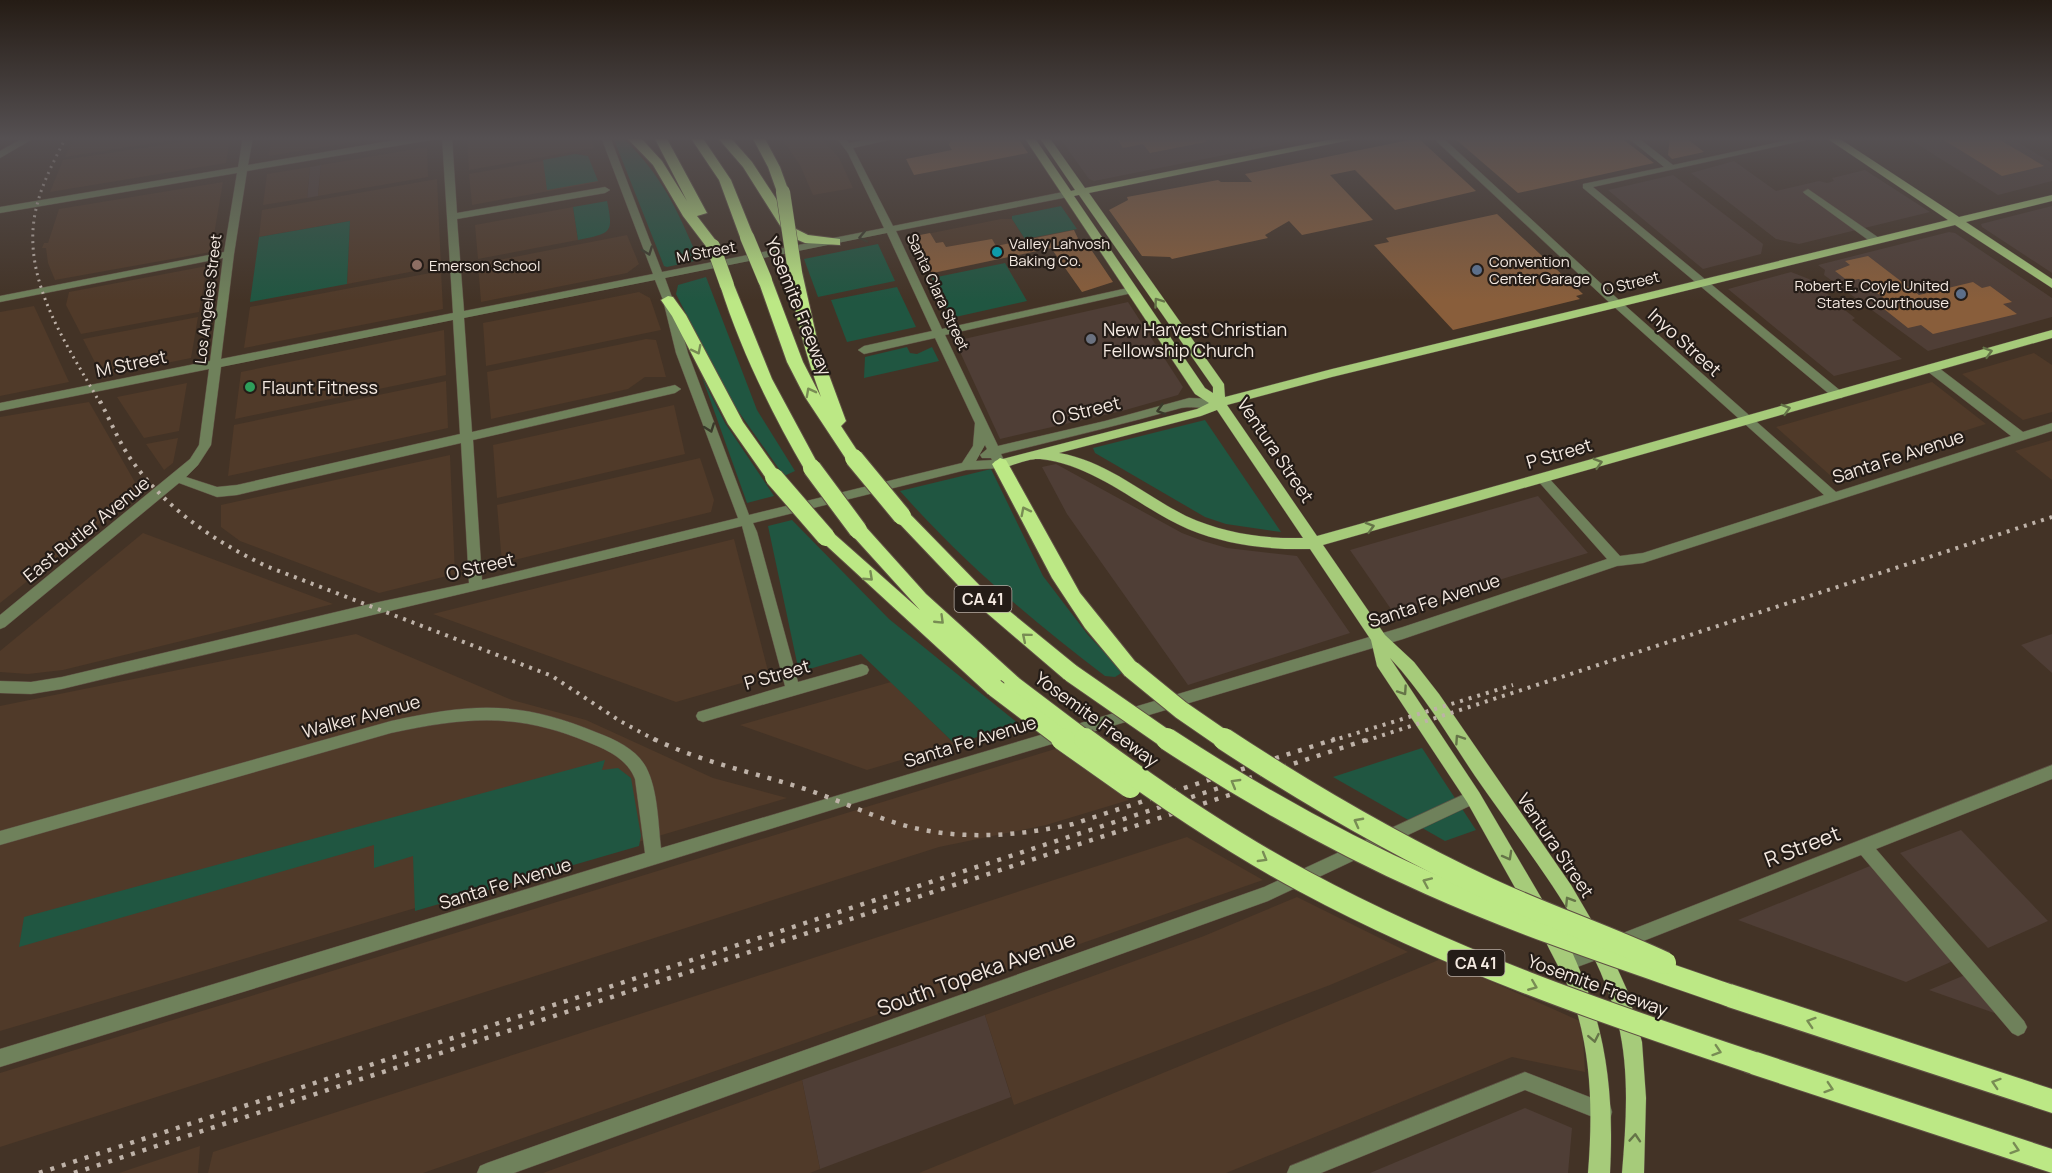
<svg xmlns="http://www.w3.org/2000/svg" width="2052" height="1173" viewBox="0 0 2052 1173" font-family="Manrope,sans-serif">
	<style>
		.commercial { fill: #4f3e36 }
		.built { fill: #503a29 }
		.green { fill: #205641 }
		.building { fill: #895e3b }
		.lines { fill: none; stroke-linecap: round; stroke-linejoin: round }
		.minor-casing { stroke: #5f5044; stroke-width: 1 }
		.major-casing { stroke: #5f5044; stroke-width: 1 }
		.highway-casing { stroke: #5f5044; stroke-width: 2 }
		.minor { fill: #6f815b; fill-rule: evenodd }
		.major { fill: #a6cb7a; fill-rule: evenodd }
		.highway { fill: #bce885; fill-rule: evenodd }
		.rail-far2 { stroke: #beb2a8; stroke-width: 3; stroke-dasharray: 2 4.5; stroke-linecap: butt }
		.rail-far1 { stroke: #beb2a8; stroke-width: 4; stroke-dasharray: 3 6; stroke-linecap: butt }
		.rail { stroke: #beb2a8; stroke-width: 4.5; stroke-dasharray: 4 8; stroke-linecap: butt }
		.highway-bridge-far2-casing { stroke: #5f5044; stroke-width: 15; stroke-linecap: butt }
		.highway-bridge-far1-casing { stroke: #5f5044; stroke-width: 20; stroke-linecap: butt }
		.highway-bridge-casing { stroke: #5f5044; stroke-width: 24; stroke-linecap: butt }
		.highway-bridge-far2 { stroke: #bce885; stroke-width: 14 }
		.highway-bridge-far1 { stroke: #bce885; stroke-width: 18 }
		.highway-bridge { stroke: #bce885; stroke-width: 22 }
		.oneway { stroke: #3a3a2b }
		.oneway2 { stroke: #657448 }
		.oneway3 { stroke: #788c54 }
		.culture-dot { fill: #0f9aa8; stroke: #241c17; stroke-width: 2 }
		.education-dot { fill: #8d6e63; stroke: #241c17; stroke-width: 2 }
		.service-dot { fill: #5c6f8a; stroke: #241c17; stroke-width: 2 }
		.worship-dot { fill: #6b7280; stroke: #241c17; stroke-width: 2 }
		.leisure-dot { fill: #2e9e5b; stroke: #241c17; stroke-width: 2 }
		.labels { text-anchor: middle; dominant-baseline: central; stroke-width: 4.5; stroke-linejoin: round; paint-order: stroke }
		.far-poi-label { font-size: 15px; fill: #f4e9e1; stroke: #241c17; text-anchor: start }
		.far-street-label { font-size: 15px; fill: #f4e9e1; stroke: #241c17 }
		.shield { fill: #241c17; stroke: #b6aca4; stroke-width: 1.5 }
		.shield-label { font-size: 16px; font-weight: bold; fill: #f4e9e1 }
		.street-label { font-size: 18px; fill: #f4e9e1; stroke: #241c17 }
		.poi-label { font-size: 18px; fill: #f4e9e1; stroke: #241c17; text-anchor: start }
		.near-street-label { font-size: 21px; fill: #f4e9e1; stroke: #241c17 }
	</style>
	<rect width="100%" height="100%" fill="#433326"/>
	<g class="commercial">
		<polygon points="1059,137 1314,137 1094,181 1089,179"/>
		<polygon points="1906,137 2009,137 2052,163 2052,181 1998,195"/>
		<polygon points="1734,161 1776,191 1819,181 1827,183 1834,181 1832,178 1865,170 1930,212 1799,244 1776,239 1691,173"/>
		<polygon points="321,165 318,196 307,198 310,167"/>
		<polygon points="1673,175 1763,244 1761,254 1703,269 1608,190"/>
		<polygon points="2052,206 2052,273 1982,227 1981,224"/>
		<polygon points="1949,232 1955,233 2052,298 2052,317 1928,351 1824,275 1825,270 1818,265"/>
		<polygon points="1791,272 1809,279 1834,299 1832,300 1855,318 1852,320 1902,359 1834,376 1728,289"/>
		<polygon points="1128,302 1183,387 1178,395 1122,411 1000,439 955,341"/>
		<polygon points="1056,464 1182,533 1203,541 1227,548 1297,556 1350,633 1188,685 1067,514 1042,467"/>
		<polygon points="1538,496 1588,553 1393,612 1350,550"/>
		<polygon points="2052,634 2052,673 2021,645"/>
		<polygon points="1961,830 2048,921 1988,948 1900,853"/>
		<polygon points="1870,866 1953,961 1906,982 1738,920"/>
		<polygon points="1965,975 2000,1015 1929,990"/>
		<polygon points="985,1015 1011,1097 820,1169 802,1080"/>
		<polygon points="1525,1108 1572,1128 1568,1173 1370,1173"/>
	</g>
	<g class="built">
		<polygon points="75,137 191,137 65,157"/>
		<polygon points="215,137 230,137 226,163 50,192 63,160"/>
		<polygon points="271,137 384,137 269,156"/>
		<polygon points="488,137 590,137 594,148 469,170 467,141"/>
		<polygon points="780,137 821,137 839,158 853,188 813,195 800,165"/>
		<polygon points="427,147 428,177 318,196 321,165"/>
		<polygon points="576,155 588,161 598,182 472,205 469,174"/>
		<polygon points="310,167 307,198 263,205 267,174"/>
		<polygon points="437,179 441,266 347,284 350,221 259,237 262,210"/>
		<polygon points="223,182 211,252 55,280 48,263 46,248 42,248 44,243 48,243 59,209"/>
		<polygon points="573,207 578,240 478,259 475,225"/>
		<polygon points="1001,219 1012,219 1025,239 1072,229 1081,242 930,274 912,237"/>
		<polygon points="627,235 639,264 627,273 481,302 478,264"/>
		<polygon points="207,266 199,312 81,334 66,305 69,292"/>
		<polygon points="441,271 443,309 244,348 250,307"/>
		<polygon points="639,292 650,298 661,330 486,366 483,323"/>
		<polygon points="34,306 69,382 0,396 0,312"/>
		<polygon points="198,317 191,358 102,376 83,339"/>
		<polygon points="444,330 446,375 235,419 241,372"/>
		<polygon points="646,339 656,340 666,377 645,377 628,389 491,419 487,372"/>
		<polygon points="2034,353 2052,365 2052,412 2023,420 1962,374"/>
		<polygon points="446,381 448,428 228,476 234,425"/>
		<polygon points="1932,382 1986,424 1884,456 1832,477 1776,427"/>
		<polygon points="187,383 179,431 144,438 117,397"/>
		<polygon points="89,402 140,491 0,603 0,417"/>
		<polygon points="674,405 685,454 497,498 493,445"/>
		<polygon points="178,438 173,463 164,470 146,444"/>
		<polygon points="2052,440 2052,480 2015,451"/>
		<polygon points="450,455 455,574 379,593 240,541 221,527 221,505"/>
		<polygon points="700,458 714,500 711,512 502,563 497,505"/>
		<polygon points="143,533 333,604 63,670 28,674 0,672 0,651"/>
		<polygon points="734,539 769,675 676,702 433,614"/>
		<polygon points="356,634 512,700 586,720 713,778 787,798 0,1031 0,706"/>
		<polygon points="891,682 955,744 867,770 740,725"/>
		<polygon points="1055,749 1129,800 1046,825 939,847 0,1147 0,1073"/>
		<polygon points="1187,837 1263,880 423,1173 208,1173 213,1152"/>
		<polygon points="1297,897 1408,952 1330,985 1014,1105 985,1015 1204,936"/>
		<polygon points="1441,959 1582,1022 1585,1072 1512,1057 1226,1173 919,1173"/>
		<polygon points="802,1080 820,1169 810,1173 543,1173"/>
		<polygon points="200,1146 198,1173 119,1173"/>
	</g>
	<g class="green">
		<path d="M613,137H622C663,176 677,210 699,260L667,267L664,266Z"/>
		<polygon points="575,154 588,156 598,181 547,190 543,160"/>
		<path d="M607,201C614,234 611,233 578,240L573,207Z"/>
		<polygon points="1061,206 1077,229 1025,239 1012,219 1012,216"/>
		<polygon points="350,221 347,284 250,302 259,237"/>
		<polygon points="878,244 895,281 818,297 804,259"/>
		<polygon points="1005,263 1027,301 951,318 932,278"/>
		<polygon points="706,277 757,410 795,471 784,476 729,398 676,294 678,285"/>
		<polygon points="897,287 916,327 847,342 831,300"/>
		<polygon points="907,347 910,353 917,354 932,347 939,361 864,378 865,357"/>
		<polygon points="702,377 725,423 774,496 747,503"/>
		<polygon points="1205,420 1281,532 1226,524 1205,517 1095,453 1093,448"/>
		<path d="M991,469L1043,576L1088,635L1123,672L1115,677L1105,676C1031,620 962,561 900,491Z"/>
		<polygon points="792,520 889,619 1019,724 955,744 861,654 799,672 768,526"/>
		<polygon points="1422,748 1476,830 1445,841 1333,777"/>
		<polygon points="605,760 602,770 618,768 631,778 641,836 639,846 415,911 413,856 374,868 374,845 19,947 24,917"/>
	</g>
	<g class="building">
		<polygon points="952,137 1017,137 1028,153 914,175 906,159 952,150 949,145"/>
		<polygon points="1127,137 1206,137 1206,142 1150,153 1143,144 1123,148 1117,139"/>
		<polygon points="1453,137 1620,137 1654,163 1518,193"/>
		<polygon points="1670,137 1685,137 1704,152 1672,159 1668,155"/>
		<polygon points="1939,137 1995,137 2044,166 2002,176"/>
		<polygon points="1418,138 1476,191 1395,210 1355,170 1330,175 1373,220 1302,235 1289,221 1265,235 1268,238 1172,259 1170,257 1142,256 1109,210 1128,200 1127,197 1218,180 1221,182 1252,182 1245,174"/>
		<polygon points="1497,214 1583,294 1576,296 1580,299 1453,330 1374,245 1389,242 1386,238"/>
		<polygon points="1074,230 1082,247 1088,245 1113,282 1082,292 1051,248 928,274 910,237 930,233 936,243 943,242 946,247 992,239 996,246"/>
		<polygon points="1868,256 1919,295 1973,282 1982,288 1990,286 2012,302 2003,304 2017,314 1933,334 1921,325 1908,328 1879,305 1889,302 1859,279 1848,281 1835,271 1850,265 1845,261"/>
	</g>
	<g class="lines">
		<g class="minor-casing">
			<g id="minor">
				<polygon points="25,137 36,137 0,158 0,151"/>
				<path d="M243,137H253L248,165L413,137H435L431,140L247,171L234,254L221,359L453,313L442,137H452L457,213L605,187L610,190L605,193L457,219L464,311L653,274L601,137H610L662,272L884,228L848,153L836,137H845L849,143L881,137H902L853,148L893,226L1068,191L1073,194L1068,197L896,231L942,329L1132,287L1137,290L1132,293L945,335L998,446L1105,421L1189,398L1219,399L1225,403C1216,412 1193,405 1181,408C1121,425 1061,439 1001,454L1006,464L1000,468L966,470L753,523L757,532L798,682L862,664L867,666L869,670L867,674L862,676L703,722L698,720L696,716L698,712L785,686L742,526C516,582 289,634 62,689L31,694L0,693V681L31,682L62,677L374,603L469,583L461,443L237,495L217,497L179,483L5,627L0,629V615L190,459L199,445L209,369L0,411V403L210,361L223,258L0,302V296L224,252L237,173L0,213V207L238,167ZM887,233L932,331L864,346L858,350L864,354L935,338L975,423L973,446L962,463L749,515L688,353L673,300L665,278ZM655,280L663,300L676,353L738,518L482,580L473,440L675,393L681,389L675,385L472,432L464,318ZM453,320L460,434L237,485L217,487L186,477L198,465L211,445L221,367ZM985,445L987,449L980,455L982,458H991L992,460L976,461Z"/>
				<path d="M1432,137H1442L1620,301L1836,492L2011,436L1927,371V365H1935L2023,432L2052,423V431L1643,563L1617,566L1403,639L838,808L0,1067V1049L645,853L635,779C628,760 608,750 590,743C517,712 467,717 391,733L0,845V831L391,721C473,703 519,700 598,733C616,740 636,749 646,767C658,790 658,822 661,848L1403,627L1607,559L1538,481L1536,478L1538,475H1546L1620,556L1643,553L1824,495L1612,305Z"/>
				<polygon points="1627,137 1637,137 1673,165 1802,137 1820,137 1593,187 1842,392 1844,395 1842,398 1834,398 1583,188 1583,184 1664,167"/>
				<polygon points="1808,189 1879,238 1879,242 1871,242 1805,194 1803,192"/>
				<polygon points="2052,765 2052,779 1876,849 2024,1021 2027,1027 2024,1033 2018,1036 2012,1033 1861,855 1618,951 1612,949 1610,943 1612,937 1618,935"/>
				<polygon points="1473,790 1478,792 1481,797 1478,802 1268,901 514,1173 477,1173 480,1166 487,1163 1264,887"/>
				<polygon points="1601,942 1607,944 1610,950 1607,956 1569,970 1563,968 1560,962 1563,956"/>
				<polygon points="1525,1072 1610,1105 1612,1112 1610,1119 1603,1121 1525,1090 1321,1173 1287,1173 1290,1166"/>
			</g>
		</g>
		<g class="major-casing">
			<g id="major">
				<path d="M1024,137H1034L1071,191L1075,190L1039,137H1049L1085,188L1343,137H1365L1089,193L1224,384L1225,397L1332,369L1948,220L1825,137H1837L1959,217L2052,195V201L1966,222L2052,279V288L1955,225L1332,377L1227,405L1317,536L2052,330V338L1323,545L1385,635L1414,662L1439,694L1571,885L1609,950L1627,990L1642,1042L1646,1098L1644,1173H1622C1626,1124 1630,1072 1618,1023C1595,931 1528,853 1475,776C1448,736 1424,694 1390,658L1479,792L1546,906L1548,912L1546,918L1539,921L1532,918L1467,802L1377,666L1371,640L1310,549C1268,550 1227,545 1188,529C1138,507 1096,465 1040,459C1029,458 1011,466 1000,469L995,467L993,464L995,461L1197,409L1209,403L1195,394ZM1079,195L1213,387V393L1205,388L1074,196ZM1217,410L1303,538C1263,539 1223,533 1186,516C1144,495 1107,461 1059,453L1201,416Z"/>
				<path d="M1551,924C1563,929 1571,949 1576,961C1607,1033 1614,1095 1610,1173H1588C1593,1111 1592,1050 1570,991C1562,971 1550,953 1542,933L1544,927Z"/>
			</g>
		</g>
		<g class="highway-casing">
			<g id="highway">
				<polygon points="626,137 640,137 662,161 687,201 654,137 666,137 707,213 697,216 720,246 718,249 708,249 683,216 653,165"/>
				<polygon points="690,137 702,137 731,180 754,237 752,240 742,240 740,237 719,180"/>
				<polygon points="717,137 730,137 752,162 796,229 808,235 840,239 840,245 805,243 786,235 743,167"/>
				<polygon points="752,137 764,137 780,167 789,192 788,195 778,195 777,192 768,167"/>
				<path d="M795,268L802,272L819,348L846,421L841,426L862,458L860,462H848L805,397L787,362L758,280L765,276L772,280L803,362L821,397C806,356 795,315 788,272Z"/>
				<path d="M727,281L734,285L772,379L820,468L818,472H806C771,412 741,351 720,285Z"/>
				<polygon points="668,296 673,297 686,315 743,422 782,477 780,481 768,481 728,424 672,316 661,300"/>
				<polygon points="1000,458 1006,460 1080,593 1142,670 1139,676 1132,678 1125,676 1085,628 1052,578 992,464"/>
				<polygon points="902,510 908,512 986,592 1078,667 1081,673 1078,679 1071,681 1064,679 974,602 896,520 893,516 896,512"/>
				<polygon points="858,524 864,525 926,594 1020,679 1023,685 1020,691 1013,693 1004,689 1002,694 995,696 988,694 817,537 820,532 832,532 920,610 852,535 849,530 852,525"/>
				<polygon points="1728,983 2052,1089 2052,1113 1728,1007 1720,1003 1716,995 1720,987"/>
				<polygon points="1754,1051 2052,1149 2052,1173 1754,1075 1745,1072 1742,1063 1745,1054"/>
			</g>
		</g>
		<use href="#minor" class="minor"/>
		<use href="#major" class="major"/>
		<use href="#highway" class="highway"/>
		<path class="rail-far2" d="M66,137C55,159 43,181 37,205C18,277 67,344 100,403"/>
		<g class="rail-far1">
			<path d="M100,401C110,420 118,440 130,458C165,508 212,540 266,566L552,676L620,721L657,741"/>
			<polyline points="1331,741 1513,685"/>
			<polyline points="1365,741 2052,517"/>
		</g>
		<g class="rail">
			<path d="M654,739C701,762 752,772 802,788C834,798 864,813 896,823C954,841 1014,837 1073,824L1335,739"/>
			<polyline points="39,1173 1369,739"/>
			<polyline points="74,1173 1251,788"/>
		</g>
		<g class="highway-bridge-far2-casing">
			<g id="highway-bridge-far2">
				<polyline points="783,192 795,272"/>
				<polyline points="747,237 765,280"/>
				<polyline points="713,246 727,285"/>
			</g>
		</g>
		<g class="highway-bridge-far1-casing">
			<g id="highway-bridge-far1">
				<polyline points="854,458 902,516"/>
				<polyline points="812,468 858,530"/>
				<polyline points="774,477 826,537"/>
				<polyline points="1132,670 1181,710 1226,741"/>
				<polyline points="1071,673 1169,741"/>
				<polyline points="1013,685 1087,741"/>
				<polyline points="995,688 1065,741"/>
			</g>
		</g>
		<g class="highway-bridge-casing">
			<g id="highway-bridge">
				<polyline points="1062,739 1130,787"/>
				<path d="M1085,739C1155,791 1228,841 1305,882C1448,959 1601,1012 1754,1063"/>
				<path d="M1167,739C1251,794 1338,843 1430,884C1526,927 1628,960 1728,995"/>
				<path d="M1224,739C1309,795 1397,846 1489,889C1547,916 1607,936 1665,963"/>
			</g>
		</g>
		<use href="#highway-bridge-far2" class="highway-bridge-far2"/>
		<use href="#highway-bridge-far1" class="highway-bridge-far1"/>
		<use href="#highway-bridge" class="highway-bridge"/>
	</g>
	<defs><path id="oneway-chevron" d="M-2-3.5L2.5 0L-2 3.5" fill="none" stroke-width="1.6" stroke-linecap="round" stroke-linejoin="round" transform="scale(1.5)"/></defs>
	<g class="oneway">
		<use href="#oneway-chevron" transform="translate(863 237) rotate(168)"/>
		<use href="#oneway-chevron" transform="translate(648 251) rotate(70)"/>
		<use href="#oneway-chevron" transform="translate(1161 410) rotate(164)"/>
		<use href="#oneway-chevron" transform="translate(710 428) rotate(70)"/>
	</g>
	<g class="oneway2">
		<use href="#oneway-chevron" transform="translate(1158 302) rotate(-125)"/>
		<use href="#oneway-chevron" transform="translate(1988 352) rotate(-16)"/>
		<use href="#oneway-chevron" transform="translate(1786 409) rotate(-16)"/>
		<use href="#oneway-chevron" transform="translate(1598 463) rotate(-16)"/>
		<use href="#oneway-chevron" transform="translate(1370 527) rotate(-16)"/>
		<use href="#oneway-chevron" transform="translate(1403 691) rotate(56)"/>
		<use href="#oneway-chevron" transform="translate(1459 739) rotate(-124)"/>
		<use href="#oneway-chevron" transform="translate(1508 856) rotate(61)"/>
		<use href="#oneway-chevron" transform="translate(1569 901) rotate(-122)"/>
		<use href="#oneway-chevron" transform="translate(1594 1038) rotate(79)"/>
		<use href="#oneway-chevron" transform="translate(1635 1138) rotate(-86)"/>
	</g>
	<g class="oneway3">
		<use href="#oneway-chevron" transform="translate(697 350) rotate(63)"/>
		<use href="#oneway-chevron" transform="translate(810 392) rotate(-118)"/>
		<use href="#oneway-chevron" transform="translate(1025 511) rotate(-117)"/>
		<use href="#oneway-chevron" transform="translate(869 577) rotate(43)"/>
		<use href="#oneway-chevron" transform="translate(940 620) rotate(44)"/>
		<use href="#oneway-chevron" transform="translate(1026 637) rotate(-140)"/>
		<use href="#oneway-chevron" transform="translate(1235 783) rotate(-150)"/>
		<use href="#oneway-chevron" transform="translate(1358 822) rotate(-152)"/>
		<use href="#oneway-chevron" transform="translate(1263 858) rotate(30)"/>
		<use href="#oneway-chevron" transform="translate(1427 882) rotate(-156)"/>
		<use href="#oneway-chevron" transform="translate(1533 986) rotate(22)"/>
		<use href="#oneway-chevron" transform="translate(1811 1022) rotate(-162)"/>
		<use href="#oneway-chevron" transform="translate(1717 1051) rotate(18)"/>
		<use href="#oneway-chevron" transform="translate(1996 1083) rotate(-162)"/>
		<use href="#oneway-chevron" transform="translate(1829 1088) rotate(18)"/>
		<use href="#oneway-chevron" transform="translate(2015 1149) rotate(18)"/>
	</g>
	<linearGradient id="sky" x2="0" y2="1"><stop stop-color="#251c15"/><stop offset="0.46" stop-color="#555052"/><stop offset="1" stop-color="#555052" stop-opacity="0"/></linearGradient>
	<rect width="2052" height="301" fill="url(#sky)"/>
	<circle class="culture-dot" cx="997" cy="252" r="6"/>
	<circle class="education-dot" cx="417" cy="265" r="6"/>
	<g class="service-dot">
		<circle cx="1477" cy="270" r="6"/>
		<circle cx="1961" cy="294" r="6"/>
	</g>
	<circle class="worship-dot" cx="1091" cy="339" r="6"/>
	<circle class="leisure-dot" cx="250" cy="387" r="6"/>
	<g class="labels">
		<g class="far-poi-label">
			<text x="1009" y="243">Valley Lahvosh<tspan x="1009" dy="17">Baking Co.</tspan></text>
			<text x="1489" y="261">Convention<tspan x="1489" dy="17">Center Garage</tspan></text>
			<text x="429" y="265">Emerson School</text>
			<text x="1949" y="285" text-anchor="end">Robert E. Coyle United<tspan x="1949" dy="17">States Courthouse</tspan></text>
		</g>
		<g class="far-street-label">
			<text transform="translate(706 252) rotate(-11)">M Street</text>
			<text transform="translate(1631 283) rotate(-14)">O Street</text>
			<text transform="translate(938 292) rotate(65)">Santa Clara Street</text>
			<text transform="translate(208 299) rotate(-83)">Los Angeles Street</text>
		</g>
		<g class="shield">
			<rect x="954.5" y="586" width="57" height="26" rx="4.5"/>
			<rect x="1447.5" y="950" width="57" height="26" rx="4.5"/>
		</g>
		<g class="shield-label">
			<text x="983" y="599">CA 41</text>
			<text x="1476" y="963">CA 41</text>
		</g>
		<g class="street-label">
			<text transform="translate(799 306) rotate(68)">Yosemite Freeway</text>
			<text transform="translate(1685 342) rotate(42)">Inyo Street</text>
			<text transform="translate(131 363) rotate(-12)">M Street</text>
			<text transform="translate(1086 410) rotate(-14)">O Street</text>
			<text transform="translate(1276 450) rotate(56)">Ventura Street</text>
			<text transform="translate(1559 453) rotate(-16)">P Street</text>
			<text transform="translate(1898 456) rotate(-18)">Santa Fe Avenue</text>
			<text transform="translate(86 529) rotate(-39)">East Butler Avenue</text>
			<text transform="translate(480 566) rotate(-13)">O Street</text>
			<text transform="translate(1434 600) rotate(-18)">Santa Fe Avenue</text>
			<text transform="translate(777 674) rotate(-16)">P Street</text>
			<text transform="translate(361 716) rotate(-15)">Walker Avenue</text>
			<text transform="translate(1097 719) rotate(36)">Yosemite Freeway</text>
			<text transform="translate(970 741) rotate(-17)">Santa Fe Avenue</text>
			<text transform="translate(1556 845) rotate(56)">Ventura Street</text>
			<text transform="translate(505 883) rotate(-17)">Santa Fe Avenue</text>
			<text transform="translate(1598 985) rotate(20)">Yosemite Freeway</text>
		</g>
		<g class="poi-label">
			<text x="1103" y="329">New Harvest Christian<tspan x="1103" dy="21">Fellowship Church</tspan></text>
			<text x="262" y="387">Flaunt Fitness</text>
		</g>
		<g class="near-street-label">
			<text transform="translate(1802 846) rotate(-21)">R Street</text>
			<text transform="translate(976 973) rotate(-20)">South Topeka Avenue</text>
		</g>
	</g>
</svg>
